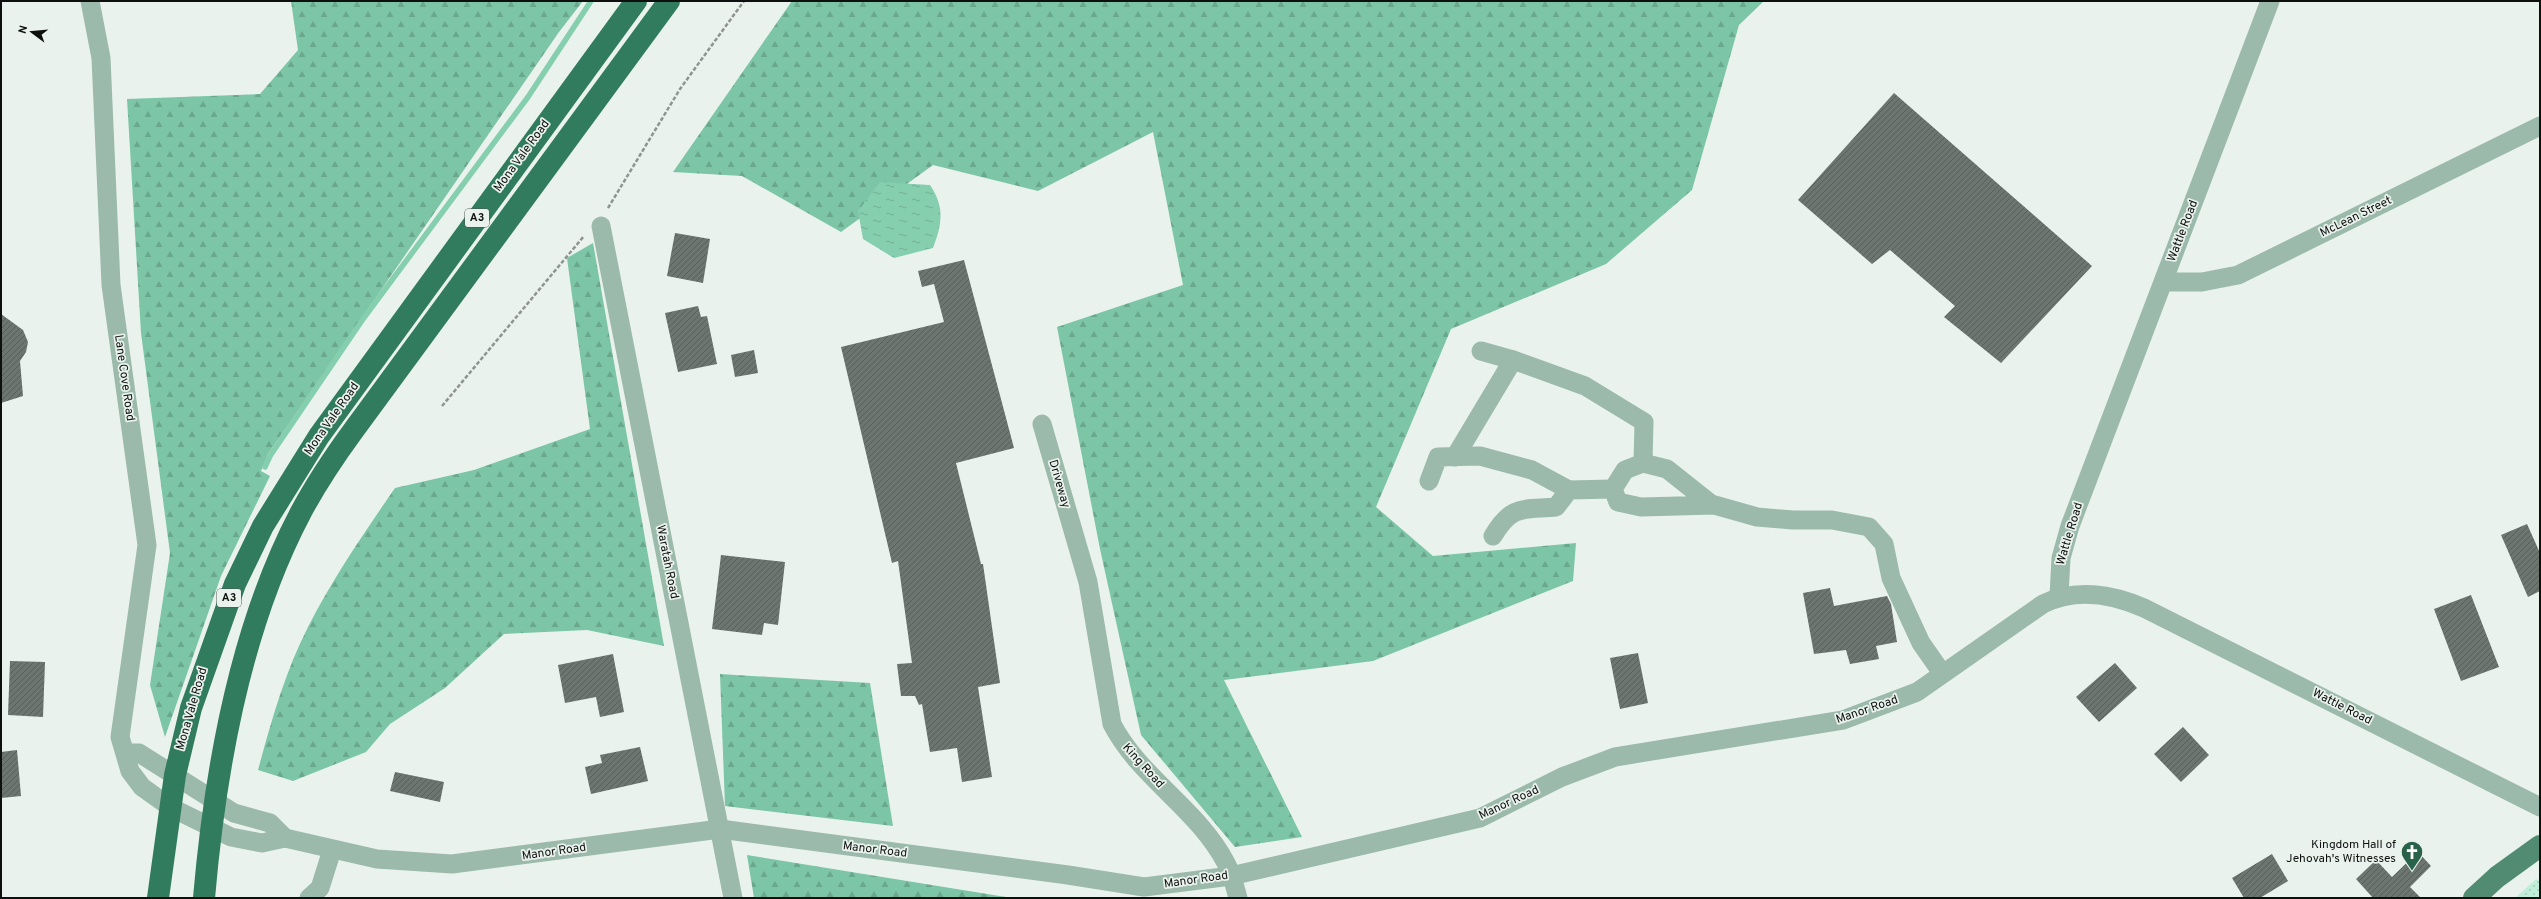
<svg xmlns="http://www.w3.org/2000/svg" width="2541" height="899" viewBox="0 0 2541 899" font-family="Overpass,sans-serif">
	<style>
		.grass { fill: url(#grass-dots) }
		.forest { fill: url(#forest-firs) }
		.water { fill: url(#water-ripples) }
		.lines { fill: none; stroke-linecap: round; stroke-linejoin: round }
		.stream { stroke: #85ceae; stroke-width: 5.5 }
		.building { fill: url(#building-hatch) }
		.path { stroke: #8e9491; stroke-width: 2.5; stroke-dasharray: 4 2; stroke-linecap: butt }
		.minor { stroke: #9bbaab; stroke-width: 19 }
		.major { stroke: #518c72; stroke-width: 22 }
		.highway { stroke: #317b5e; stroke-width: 22 }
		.labels { text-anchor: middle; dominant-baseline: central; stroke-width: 3.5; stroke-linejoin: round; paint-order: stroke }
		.shield { fill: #eaf2ee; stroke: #4f5452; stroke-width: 1 }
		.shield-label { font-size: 11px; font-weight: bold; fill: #0d100f }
		.street-label { font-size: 12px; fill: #0d100f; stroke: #eaf2ee }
		.poi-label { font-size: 12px; fill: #0d100f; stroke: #eaf2ee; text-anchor: end }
	</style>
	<defs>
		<pattern id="grass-dots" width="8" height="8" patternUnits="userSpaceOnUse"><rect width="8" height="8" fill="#c1eed9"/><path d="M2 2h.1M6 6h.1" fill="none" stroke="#a5cbb9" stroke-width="1.8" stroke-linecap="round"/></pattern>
		<pattern id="forest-firs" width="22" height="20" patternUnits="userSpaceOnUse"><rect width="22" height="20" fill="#7cc5a6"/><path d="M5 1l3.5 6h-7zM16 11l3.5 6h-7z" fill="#6aa88e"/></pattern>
		<pattern id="water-ripples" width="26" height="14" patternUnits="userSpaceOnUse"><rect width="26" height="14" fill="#85ceae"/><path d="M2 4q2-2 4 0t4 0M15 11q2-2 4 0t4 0" fill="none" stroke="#72b094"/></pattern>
		<pattern id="building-hatch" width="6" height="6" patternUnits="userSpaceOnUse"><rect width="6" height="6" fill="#6d7571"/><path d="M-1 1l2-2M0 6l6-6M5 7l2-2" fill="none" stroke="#585f5b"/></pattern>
	</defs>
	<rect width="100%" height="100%" fill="#eaf2ee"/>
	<polygon class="grass" points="2536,879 2540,881 2540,898 2515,898"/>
	<g class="forest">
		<polygon points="291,1 583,1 559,32 268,454 261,471 270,476 221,576 165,737 150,685 170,553 141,333 127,99 260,94 298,50"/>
		<polygon points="792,1 1764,1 1739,25 1692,190 1606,264 1451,329 1376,507 1433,556 1576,543 1573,581 1373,661 1224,680 1302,837 1235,847 1141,735 1100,549 1057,327 1183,285 1153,132 1038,191 933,165 841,232 742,176 673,172"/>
		<path d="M593,243L664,646L587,630L504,634L445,688L390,724L366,752L293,781L258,770C271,722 285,672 308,627C333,578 364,533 395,488L474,470L590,429L567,258Z"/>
		<polygon points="720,674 870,683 893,826 725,806"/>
		<polygon points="747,855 1012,898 754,898"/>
	</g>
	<path class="water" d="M880,182L930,185C945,207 942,224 933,248L894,258L863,239L858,211Z"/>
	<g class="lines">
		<polyline class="stream" points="265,467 270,456 363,319 528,97 591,1"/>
	</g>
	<g class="building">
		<polygon points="1894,93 2092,266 2001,363 1944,317 1955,306 1890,250 1872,264 1798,200"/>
		<polygon points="675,233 710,239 703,283 667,276"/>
		<polygon points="964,260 1014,448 956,463 981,564 983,564 1000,683 978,687 992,777 962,782 957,748 930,752 922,704 919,705 915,696 901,696 897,664 912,663 898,561 892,563 841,347 944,322 934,284 922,287 918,271"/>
		<polygon points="698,306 701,317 707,316 717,364 678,372 665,313"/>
		<polygon points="1,314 23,330 28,342 26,352 20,361 23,396 1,403"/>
		<polygon points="754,350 758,373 735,377 731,355"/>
		<polygon points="2527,524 2540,553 2540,591 2528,597 2501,535"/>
		<polygon points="721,555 785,562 778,625 764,623 762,635 712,629"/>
		<polygon points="1830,588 1834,606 1887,596 1891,604 1897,642 1876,646 1879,659 1850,664 1846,650 1814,654 1803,593"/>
		<polygon points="2471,595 2499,667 2461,681 2434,609"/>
		<polygon points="1638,653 1648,703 1620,709 1610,658"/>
		<polygon points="613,654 624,712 600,717 596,697 565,703 558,665"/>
		<polygon points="10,661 45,662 43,717 8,715"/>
		<polygon points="2115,663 2137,688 2099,722 2076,697"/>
		<polygon points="2183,727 2209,755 2181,782 2154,754"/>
		<polygon points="640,747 648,781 591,794 585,767 602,763 600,755"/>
		<polygon points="17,750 21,796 1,798 1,752"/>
		<polygon points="395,772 444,782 440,802 390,791"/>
		<polygon points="2418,852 2431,866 2410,887 2421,898 2373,898 2356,879 2376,860 2392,877"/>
		<polygon points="2272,854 2288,881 2260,898 2244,898 2232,878"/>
	</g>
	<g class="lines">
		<g class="path">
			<polyline points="608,208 680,89 744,1"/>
			<polyline points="442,406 584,236"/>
		</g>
		<g class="minor">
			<path d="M90,1L101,58L111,285L147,545L120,737L130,771L142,787L170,807L231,837L262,843L285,838L377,859L452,864L720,829L1068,875L1144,887L1231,876L1480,818L1562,777L1615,757L1843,720L1917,692L2043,604C2075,588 2112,594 2144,608L2540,807"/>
			<polyline points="601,226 733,898"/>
			<polyline points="2164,282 2202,282 2238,275 2540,126"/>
			<polyline points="1481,351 1513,360"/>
			<path d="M1042,424L1088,582L1112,724C1140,778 1198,809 1226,863C1232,874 1235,887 1238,898"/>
			<polyline points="1455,457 1513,360 1585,386 1644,422 1643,463"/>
			<polyline points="1429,481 1438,457 1480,456 1532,470 1569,490"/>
			<polyline points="1714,505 1641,507 1618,502 1613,489 1625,470 1643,463 1667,469 1711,504 1757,517 1793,520 1832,520 1869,527 1884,544 1891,578 1921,643 1942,673"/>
			<path d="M1493,536C1512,504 1523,510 1556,507L1569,490L1613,489"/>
			<polyline points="2059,596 2061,558 2070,526 2270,1"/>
			<polyline points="126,753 139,753 234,813 270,823 285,838"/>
			<polyline points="309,898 320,888 332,850"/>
		</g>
		<polyline class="major" points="2474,898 2497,877 2540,846"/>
		<g class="highway">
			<polyline points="158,898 175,775 191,708 235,584 263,526 319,436 636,1"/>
			<path d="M204,898C215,770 240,627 301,512C316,484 334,457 353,431L669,1"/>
		</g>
	</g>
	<defs>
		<g id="church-pin" transform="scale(1.15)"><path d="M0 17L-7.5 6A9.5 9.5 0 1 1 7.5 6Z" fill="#28624b" stroke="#eaf2ee"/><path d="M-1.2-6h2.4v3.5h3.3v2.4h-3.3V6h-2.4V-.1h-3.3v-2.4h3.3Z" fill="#fff"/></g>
	</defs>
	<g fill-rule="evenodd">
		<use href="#church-pin" x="2412" y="852"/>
	</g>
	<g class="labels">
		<g class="shield">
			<rect x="465" y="209" width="24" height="18" rx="3"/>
			<rect x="217" y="589" width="24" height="18" rx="3"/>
		</g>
		<g class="shield-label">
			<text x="477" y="218">A3</text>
			<text x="229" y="598">A3</text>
		</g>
		<g class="street-label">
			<text transform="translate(522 156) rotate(-54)">Mona Vale Road</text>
			<text transform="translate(2356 217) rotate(-26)">McLean Street</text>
			<text transform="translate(2183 231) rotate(-69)">Wattle Road</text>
			<text transform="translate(124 378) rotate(82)">Lane Cove Road</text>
			<text transform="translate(332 419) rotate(-55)">Mona Vale Road</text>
			<text transform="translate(1059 484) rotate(74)">Driveway</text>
			<text transform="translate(2070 534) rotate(-73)">Wattle Road</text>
			<text transform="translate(667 562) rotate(79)">Waratah Road</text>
			<text transform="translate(2342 707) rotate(27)">Wattle Road</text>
			<text transform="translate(192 709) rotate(-74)">Mona Vale Road</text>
			<text transform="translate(1867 710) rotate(-19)">Manor Road</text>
			<text transform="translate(1143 766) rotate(48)">King Road</text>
			<text transform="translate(1509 803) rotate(-25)">Manor Road</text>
			<text transform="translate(875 850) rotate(7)">Manor Road</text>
			<text transform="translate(554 852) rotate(-8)">Manor Road</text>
			<text transform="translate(1196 880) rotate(-8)">Manor Road</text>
		</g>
		<g class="poi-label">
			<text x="2396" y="845">Kingdom Hall of<tspan x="2396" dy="14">Jehovah's Witnesses</tspan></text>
		</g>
	</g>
	<rect width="2541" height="899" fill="none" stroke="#0d100f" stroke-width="4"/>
	<g transform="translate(32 32) rotate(286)" stroke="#eaf2ee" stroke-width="3" paint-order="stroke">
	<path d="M0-3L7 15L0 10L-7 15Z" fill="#0d100f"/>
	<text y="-6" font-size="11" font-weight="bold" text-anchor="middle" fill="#0d100f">N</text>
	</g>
</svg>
